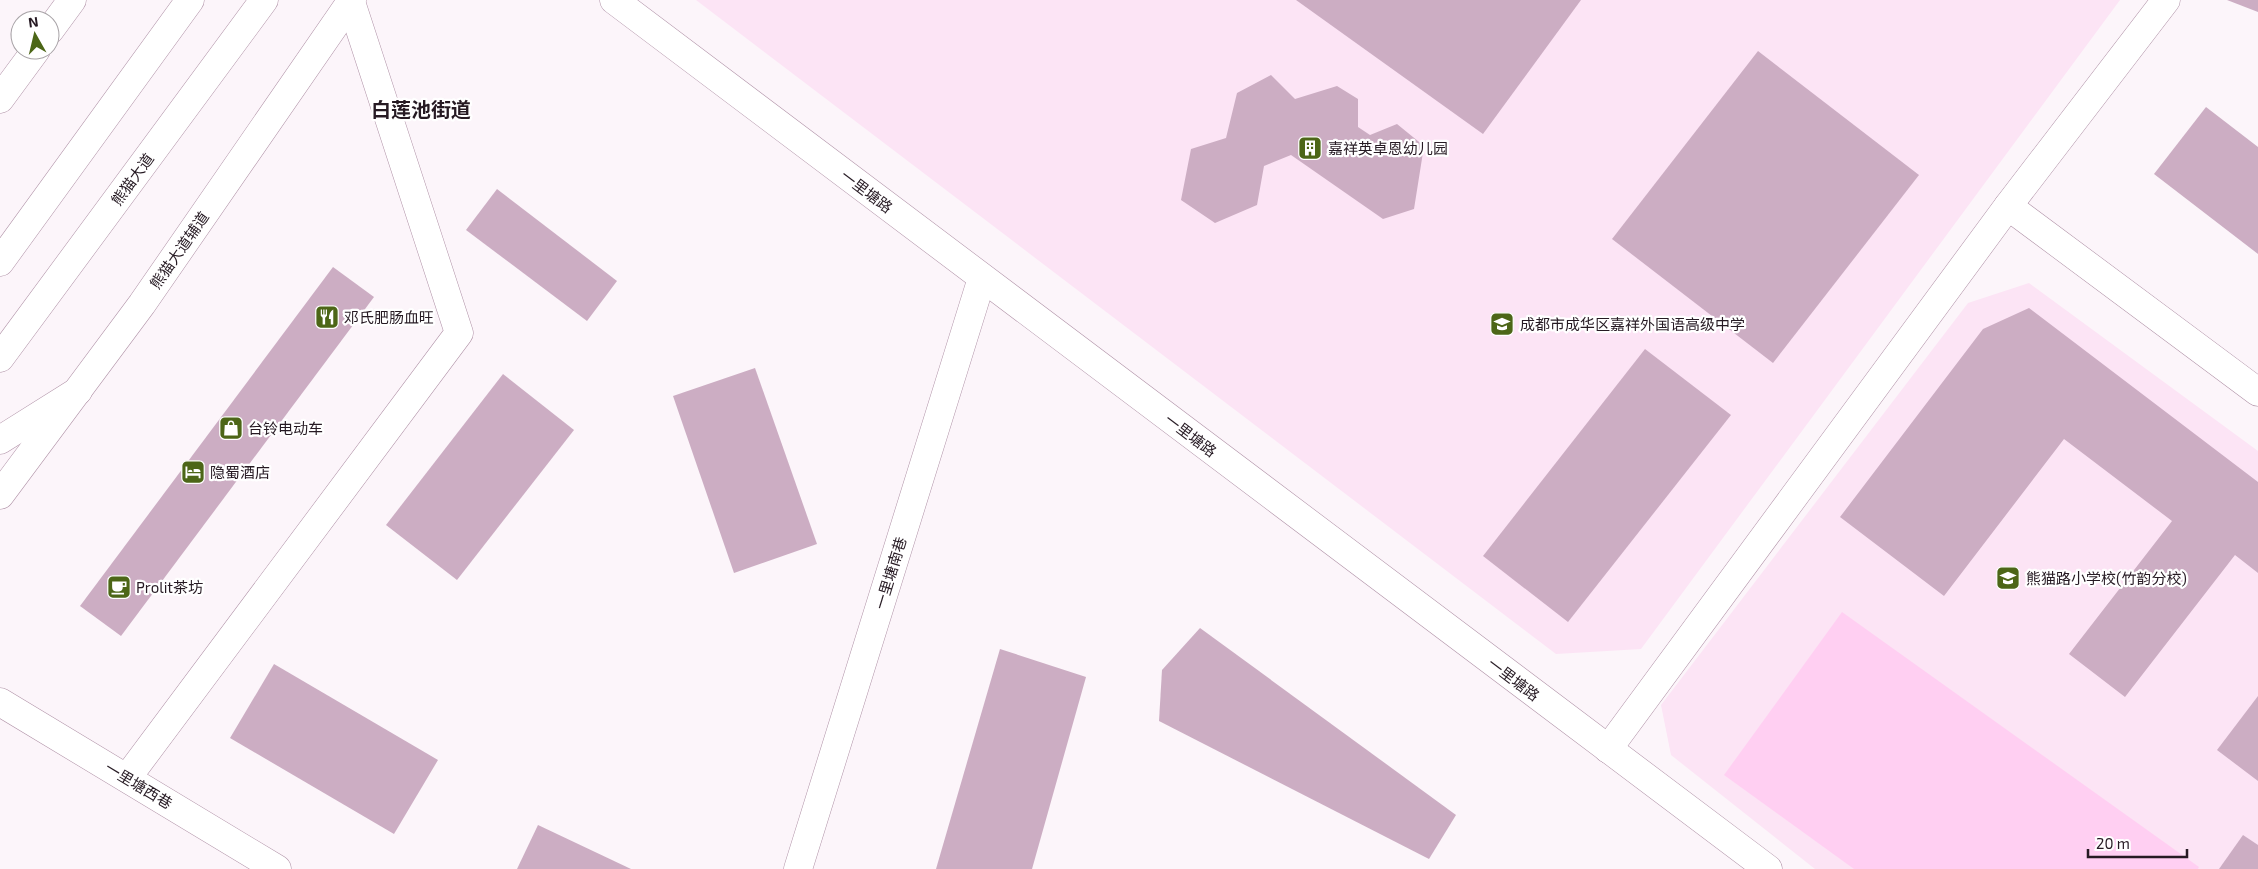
<svg xmlns="http://www.w3.org/2000/svg" width="2258" height="869" viewBox="0 0 2258 869" font-family="'Exo 2','Noto Sans SC',sans-serif">
	<style>
		.built { fill: #fce4f5 }
		.green { fill: #ffcff2 }
		.building { fill: #ccadc3 }
		.lines { fill: none; stroke-linecap: round; stroke-linejoin: round }
		.pedestrian-casing { stroke: #b092a7; stroke-width: 29 }
		.minor-casing { stroke: #b092a7; stroke-width: 29 }
		.tertiary-casing { stroke: #b092a7; stroke-width: 29 }
		.secondary-casing { stroke: #b092a7; stroke-width: 29 }
		.pedestrian { stroke: #fff; stroke-width: 28 }
		.minor { stroke: #fff; stroke-width: 28 }
		.tertiary { stroke: #fff; stroke-width: 28 }
		.secondary { stroke: #fff; stroke-width: 28 }
		.labels { text-anchor: middle; dominant-baseline: central; stroke-width: 4.5; stroke-linejoin: round; paint-order: stroke }
		.poi-label { font-size: 15px; fill: #261a23; stroke: #fff; text-anchor: start }
		.street-label { font-size: 15px; fill: #261a23; stroke: #fff }
		.district-label { font-size: 20px; font-weight: bold; fill: #261a23; stroke: #fff }
	</style>
	<rect width="100%" height="100%" fill="#fcf5fa"/>
	<g class="built">
		<polygon points="696,0 2120,0 1641,649 1556,654"/>
		<polygon points="2029,283 2258,451 2258,869 1815,869 1671,755 1661,705 1968,303"/>
	</g>
	<polygon class="green" points="1842,612 2199,867 2198,869 1854,869 1724,775"/>
	<g class="building">
		<polygon points="1296,0 1581,0 1483,134"/>
		<polygon points="2227,0 2258,0 2258,12"/>
		<polygon points="1758,51 1919,175 1773,363 1612,239"/>
		<polygon points="1271,75 1295,99 1337,86 1358,99 1358,127 1370,135 1397,124 1424,146 1414,209 1383,219 1291,155 1264,166 1257,205 1215,223 1181,200 1191,149 1226,138 1237,93"/>
		<polygon points="2206,107 2258,147 2258,254 2154,174"/>
		<polygon points="497,189 617,281 587,321 466,230"/>
		<polygon points="333,267 374,297 121,636 80,606"/>
		<polygon points="2029,308 2258,482 2258,573 2235,555 2125,697 2069,654 2172,521 2064,439 1944,596 1840,517 1983,329"/>
		<polygon points="1645,349 1731,415 1568,622 1483,556"/>
		<polygon points="755,368 817,544 734,573 673,396"/>
		<polygon points="503,374 574,430 457,580 386,525"/>
		<polygon points="1200,628 1456,815 1429,859 1159,721 1162,670"/>
		<polygon points="1000,649 1086,677 1032,869 936,869"/>
		<polygon points="274,664 438,760 394,834 230,738"/>
		<polygon points="2258,696 2258,781 2217,750"/>
		<polygon points="538,825 631,869 517,869"/>
		<polygon points="2243,835 2258,845 2258,869 2219,869"/>
	</g>
	<g class="lines">
		<g class="pedestrian-casing">
			<polyline id="pedestrian" points="127,778 459,333 351,2"/>
		</g>
		<g class="minor-casing">
			<g id="minor">
				<polyline points="614,0 1768,869"/>
				<polyline points="2008,206 2258,392"/>
				<polyline points="0,702 277,869"/>
				<polyline points="1608,749 2008,206 2166,0"/>
				<polyline points="798,869 982,278"/>
			</g>
		</g>
		<g class="tertiary-casing">
			<g id="tertiary">
				<polyline points="50,30 72,0"/>
				<polyline points="0,99 36,50"/>
				<polyline points="0,495 142,304 352,0"/>
			</g>
		</g>
		<g class="secondary-casing">
			<g id="secondary">
				<polyline points="0,262 190,0"/>
				<polyline points="0,358 264,0"/>
				<polyline points="0,440 78,391"/>
			</g>
		</g>
		<use href="#pedestrian" class="pedestrian"/>
		<use href="#minor" class="minor"/>
		<use href="#tertiary" class="tertiary"/>
		<use href="#secondary" class="secondary"/>
	</g>
	<defs>
		<g id="building-square" transform="scale(1.25)"><rect x="-9" y="-9" width="18" height="18" rx="4" fill="#4c6617" stroke="#fff"/><path d="M-4-6H4V6H1V3H-1V6H-4ZM-2.5-4.3h1.7v1.8h-1.7ZM.8-4.3h1.7v1.8H.8ZM-2.5-1h1.7V.8h-1.7ZM.8-1h1.7V.8H.8Z" fill="#fff"/></g>
		<g id="restaurant-square" transform="scale(1.25)"><rect x="-9" y="-9" width="18" height="18" rx="4" fill="#4c6617" stroke="#fff"/><path d="M-5-6h1v4h1v-4h1v4h1v-4h1v5L-1.5 .5V6h-2V.5L-5-1ZM5-6V6H3V1.5H1.5Q1.5-4 5-6Z" fill="#fff"/></g>
		<g id="school-square" transform="scale(1.25)"><rect x="-9" y="-9" width="18" height="18" rx="4" fill="#4c6617" stroke="#fff"/><path d="M0-5L7-2L0 1L-7-2ZM-4 1L0 2.5L4 1V4Q0 6-4 4Z" fill="#fff"/></g>
		<g id="shop-square" transform="scale(1.25)"><rect x="-9" y="-9" width="18" height="18" rx="4" fill="#4c6617" stroke="#fff"/><path d="M-5-2.5h2.3a2.7 3.5 0 0 1 5.4 0H5L5.5 6h-11ZM-1.5-2.5h3a1.5 2.3 0 0 0-3 0Z" fill="#fff"/></g>
		<g id="hotel-square" transform="scale(1.25)"><rect x="-9" y="-9" width="18" height="18" rx="4" fill="#4c6617" stroke="#fff"/><path d="M-6-4.5h1.5V1H6V5H4.5V3h-9V5H-6ZM-4 0a1.8 1.8 0 1 1 3.6 0ZM.5 0V-2.5h3Q6-2.5 6 0Z" fill="#fff"/></g>
		<g id="cafe-square" transform="scale(1.25)"><rect x="-9" y="-9" width="18" height="18" rx="4" fill="#4c6617" stroke="#fff"/><path d="M-5.5-4.5H6V0H3Q3 3.5 0 3.5H-2.5Q-5.5 3.5-5.5 0ZM3-3.2v2h1.7v-2ZM-6 4.5H4V6H-6Z" fill="#fff"/></g>
	</defs>
	<g fill-rule="evenodd">
		<use href="#building-square" x="1310" y="148"/>
		<use href="#restaurant-square" x="327" y="317"/>
		<use href="#school-square" x="1502" y="324"/>
		<use href="#shop-square" x="231" y="428"/>
		<use href="#hotel-square" x="193" y="472"/>
		<use href="#school-square" x="2008" y="578"/>
		<use href="#cafe-square" x="119" y="587"/>
	</g>
	<g class="labels">
		<g class="poi-label">
			<text x="1328" y="148">嘉祥英卓恩幼儿园</text>
			<text x="344" y="317">邓氏肥肠血旺</text>
			<text x="1520" y="324">成都市成华区嘉祥外国语高级中学</text>
			<text x="248" y="428">台铃电动车</text>
			<text x="210" y="472">隐蜀酒店</text>
			<text x="2026" y="578">熊猫路小学校(竹韵分校)</text>
			<text x="136" y="587">Prolit茶坊</text>
		</g>
		<g class="street-label">
			<text transform="translate(132 179) rotate(-54)">熊猫大道</text>
			<text transform="translate(867 191) rotate(37)">一里塘路</text>
			<text transform="translate(179 250) rotate(-55)">熊猫大道辅道</text>
			<text transform="translate(1191 435) rotate(37)">一里塘路</text>
			<text transform="translate(890 573) rotate(-73)">一里塘南巷</text>
			<text transform="translate(1514 679) rotate(37)">一里塘路</text>
			<text transform="translate(139 785) rotate(31)">一里塘西巷</text>
		</g>
		<g class="district-label">
			<text x="421" y="109">白莲池街道</text>
		</g>
	</g>
	<g transform="translate(35 35) rotate(352)"><circle r="24" fill="#ffffff" stroke="#a8a3a7"/>
	<path d="M0-4L9 19L0 12L-9 19Z" fill="#4c6617"/>
	<text y="-8" font-size="14" font-weight="bold" text-anchor="middle" fill="#261a23">N</text>
	</g>
	<path d="M2088 849v8h99v-8" fill="none" stroke="#261a23" stroke-width="2.5"/>
	<text x="2096" y="849" font-size="15" fill="#261a23" stroke="#ffffff" stroke-width="4" paint-order="stroke">20 m</text>
</svg>
